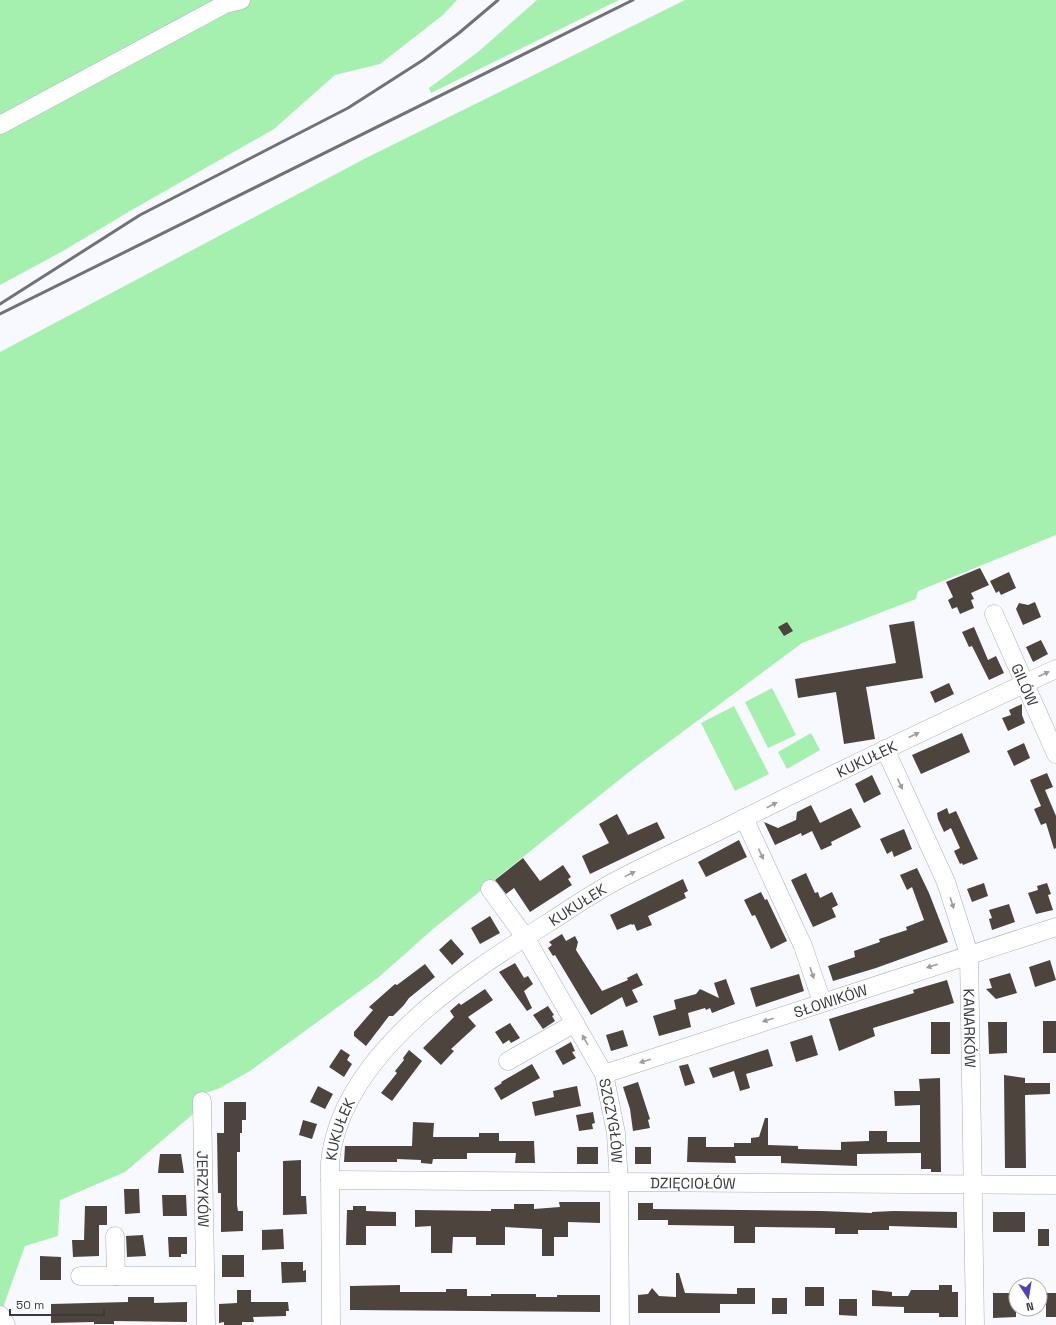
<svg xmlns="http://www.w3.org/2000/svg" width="1056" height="1325" viewBox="0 0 1056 1325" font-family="'Space Grotesk',sans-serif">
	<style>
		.green { fill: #a6f0af }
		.building { fill: #4e443e }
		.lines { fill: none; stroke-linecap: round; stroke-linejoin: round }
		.minor-casing { stroke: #a8aeb8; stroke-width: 19 }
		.minor { stroke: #fff; stroke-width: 18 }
		.rail { stroke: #707276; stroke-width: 3 }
		.oneway { fill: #9c9c9e }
		.labels { text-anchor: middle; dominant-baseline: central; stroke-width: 4; stroke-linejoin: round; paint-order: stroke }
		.street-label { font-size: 15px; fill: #383a3e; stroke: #fff }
	</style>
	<rect width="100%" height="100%" fill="#f7f9fe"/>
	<g class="green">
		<polygon points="0,0 457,0 443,15 380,64 335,75 274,129 130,211 63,251 0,285"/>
		<polygon points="537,0 619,0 431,93 429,88 478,52"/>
		<polygon points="685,0 1056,0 1056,535 918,591 916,599 802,643 634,768 433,929 379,977 250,1071 218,1089 202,1094 192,1115 125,1172 60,1200 58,1236 25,1246 0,1316 0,352 366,158"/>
		<polygon points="772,688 796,735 768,748 745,702"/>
		<polygon points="734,706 769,774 735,791 701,723"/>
		<polygon points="811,733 820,750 787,769 778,752"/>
	</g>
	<g class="building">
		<polygon points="980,568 989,585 971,593 974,599 971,600 974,608 960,614 957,607 952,609 948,600 953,597 946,582"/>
		<polygon points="1009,572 1016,588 1001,595 999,591 996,593 990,581"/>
		<polygon points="1035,602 1041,617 1023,625 1016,609 1019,603 1028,605"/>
		<polygon points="914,621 923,678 866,687 875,739 844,744 836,692 798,698 795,679 896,663 889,625"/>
		<polygon points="787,622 793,631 784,636 778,627"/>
		<polygon points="974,627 988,660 996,656 1004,673 989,680 972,646 969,647 962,632"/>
		<polygon points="1041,640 1048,654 1033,662 1026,647"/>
		<polygon points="949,683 954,694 935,703 930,692"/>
		<polygon points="1022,704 1022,715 1025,723 1008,731 1002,718 1011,715 1009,710"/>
		<polygon points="962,733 970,752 921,774 912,755"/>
		<polygon points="1024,743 1030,758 1014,766 1007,751"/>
		<polygon points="1047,773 1053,787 1045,790 1056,816 1056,848 1054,849 1046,823 1041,825 1034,809 1041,806 1030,780"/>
		<polygon points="872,775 881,794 864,803 855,784"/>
		<polygon points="811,805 820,823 851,808 861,827 831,842 832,845 821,850 812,831 802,836 801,833 775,845 764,822 778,828 796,820 797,812"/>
		<polygon points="947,808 949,814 956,811 978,859 963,865 962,863 960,864 954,851 960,848 951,828 944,832 938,819 937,813"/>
		<polygon points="617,814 628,835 657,822 665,838 590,874 582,856 609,843 599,824"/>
		<polygon points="904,829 912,849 894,857 892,851 887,854 880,839"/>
		<polygon points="739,840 747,857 706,877 698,862"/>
		<polygon points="523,858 540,881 563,865 571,877 568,879 572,885 530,912 514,888 506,894 495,880"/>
		<polygon points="917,868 929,893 948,942 876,968 833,981 828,966 855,957 854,951 880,942 879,939 907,930 906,927 924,920 912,887 907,890 900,875"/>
		<polygon points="806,873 815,893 818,892 820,898 832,892 838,905 832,908 836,917 813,927 791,880"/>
		<polygon points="683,879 688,891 684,893 686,898 648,916 652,925 637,931 634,924 632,925 631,924 617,930 610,915"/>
		<polygon points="984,883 988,896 972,902 967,889"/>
		<polygon points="1047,883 1051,894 1048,895 1053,910 1036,914 1028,893 1038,890 1037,886"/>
		<polygon points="761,892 765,900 767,899 787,941 771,949 755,915 752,916 744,900"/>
		<polygon points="1009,904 1015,922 992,930 989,919 992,918 989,910"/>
		<polygon points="490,916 500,933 480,944 471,928"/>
		<polygon points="562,934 566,941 575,936 578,942 576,950 602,991 628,980 627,978 637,973 643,985 632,990 638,1002 626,1007 622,997 591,1015 555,955 553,956 548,948 552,945 549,942"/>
		<polygon points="451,939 464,954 452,965 439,950"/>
		<polygon points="1050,960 1056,980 1035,987 1029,967"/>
		<polygon points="515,963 524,978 528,976 533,984 524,991 532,1008 527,1011 499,972"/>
		<polygon points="425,964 435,977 409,998 404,1005 393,1016 389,1016 366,1046 354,1036 354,1032 373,1010 369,1007 395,984 397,985"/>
		<polygon points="1010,973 1017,993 996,999 986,989 992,988 989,979"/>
		<polygon points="799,974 804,991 756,1007 750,988"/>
		<polygon points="726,979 735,1004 712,1013 710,1008 706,1010 705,1008 688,1013 691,1027 659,1036 653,1016 676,1009 674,1000 696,994 700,989 719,998 714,983"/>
		<polygon points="947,980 954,1003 873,1028 875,1036 839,1051 829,1019 914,993 913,990"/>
		<polygon points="485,989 493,1000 468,1017 476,1026 451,1049 454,1051 441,1065 423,1048 454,1017 450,1011 459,1003 461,1005"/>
		<polygon points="548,1006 554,1015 552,1016 555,1021 543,1029 533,1015"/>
		<rect x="1043" y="1021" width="13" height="32"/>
		<rect x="931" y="1022" width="19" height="32"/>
		<polygon points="988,1022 1007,1022 1007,1053 989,1054"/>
		<polygon points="510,1023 520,1038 511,1043 509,1040 503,1044 495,1032"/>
		<polygon points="623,1030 628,1046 611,1051 606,1035"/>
		<polygon points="812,1035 818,1055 796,1062 790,1042"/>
		<polygon points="571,1042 575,1051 572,1052 576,1058 563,1065 555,1051"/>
		<polygon points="341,1049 350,1055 347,1060 352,1064 344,1077 329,1067"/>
		<polygon points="768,1049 773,1066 746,1074 750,1088 740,1091 734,1071 713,1078 709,1068"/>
		<polygon points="409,1050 422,1061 392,1101 381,1093 397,1073 395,1071 404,1060 403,1058"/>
		<polygon points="532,1064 540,1078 501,1100 494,1088 502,1083 501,1082"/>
		<polygon points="688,1064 695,1083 685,1086 679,1066"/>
		<polygon points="1004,1075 1025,1078 1025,1083 1050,1083 1050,1094 1025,1095 1026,1168 1005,1168"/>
		<polygon points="940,1078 941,1172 931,1172 931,1169 921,1169 921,1153 857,1154 857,1166 781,1163 781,1156 735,1156 736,1163 687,1162 688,1137 706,1137 706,1147 734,1147 734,1143 751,1143 751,1138 759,1137 765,1118 768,1118 768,1145 798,1146 798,1149 841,1150 841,1142 869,1141 869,1131 887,1131 887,1142 920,1142 920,1105 895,1106 894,1091 920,1091 919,1079"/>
		<polygon points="638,1082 650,1119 648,1120 650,1128 633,1131 630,1109 623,1087"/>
		<polygon points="318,1086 333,1094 325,1109 310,1102"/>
		<polygon points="577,1086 581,1106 535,1116 532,1102 554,1097 553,1091"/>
		<polygon points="224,1102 246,1102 246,1120 242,1120 242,1133 240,1133 240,1152 237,1152 237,1205 238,1211 243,1211 243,1231 221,1232 221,1193 218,1193 217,1133 224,1133"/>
		<polygon points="593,1112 595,1123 592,1124 593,1129 579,1131 576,1115"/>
		<polygon points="303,1120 317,1124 312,1139 299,1135"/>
		<polygon points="413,1122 434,1123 433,1137 479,1137 479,1133 499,1133 499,1141 534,1141 535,1163 515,1163 516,1153 467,1153 467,1159 433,1159 432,1164 421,1163 421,1160 397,1159 397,1162 344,1162 345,1146 412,1146"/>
		<rect x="577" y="1147" width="21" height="17"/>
		<rect x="635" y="1147" width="16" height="17"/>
		<polygon points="160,1154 181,1154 184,1173 158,1173"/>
		<polygon points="301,1160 301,1196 306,1196 307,1214 283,1215 283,1161"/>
		<polygon points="124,1189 139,1189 140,1213 125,1214"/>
		<polygon points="162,1195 186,1195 187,1216 163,1216"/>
		<polygon points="559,1202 600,1202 600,1223 568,1222 568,1237 554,1237 554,1256 542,1256 542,1229 505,1227 505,1245 476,1245 476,1237 453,1237 452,1253 431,1253 431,1226 415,1227 415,1210 491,1211 491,1209 514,1209 514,1204 534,1204 534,1209 560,1207"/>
		<polygon points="638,1203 653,1203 653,1209 822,1211 872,1213 872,1212 894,1211 957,1212 957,1228 889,1226 889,1230 858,1230 858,1234 835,1234 835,1228 755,1227 755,1243 734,1243 734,1226 668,1225 668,1220 638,1220"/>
		<polygon points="85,1206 107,1206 107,1225 99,1225 99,1256 73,1257 72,1240 84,1240"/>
		<polygon points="353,1206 366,1206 366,1211 396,1212 396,1226 366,1226 366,1245 346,1245 347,1210 353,1210"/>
		<rect x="993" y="1212" width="32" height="20"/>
		<polygon points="283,1229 284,1249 262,1250 262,1230"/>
		<rect x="1038" y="1229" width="11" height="17"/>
		<polygon points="143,1235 146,1256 127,1257 126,1236"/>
		<polygon points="168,1237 187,1237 187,1254 181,1254 181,1257 169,1257"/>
		<rect x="222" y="1255" width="22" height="22"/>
		<polygon points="40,1256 61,1257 61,1280 40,1280"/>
		<polygon points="281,1262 303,1262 303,1271 306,1270 306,1282 282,1283"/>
		<polygon points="676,1273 679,1273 685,1293 737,1294 737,1288 755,1288 755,1304 720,1304 720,1313 638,1313 638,1295 648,1294 652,1288 659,1296 676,1297"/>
		<polygon points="400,1285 400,1292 446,1292 446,1289 467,1289 467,1296 491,1296 491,1294 536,1294 536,1297 557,1297 557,1295 600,1295 600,1312 350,1310 350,1286"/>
		<polygon points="939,1285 952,1285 952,1292 958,1292 958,1317 939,1317 939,1313 904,1313 904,1307 872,1306 872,1290 892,1292 892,1296 908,1296 911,1290 939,1290"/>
		<rect x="805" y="1287" width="19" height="19"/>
		<polygon points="237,1290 251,1290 251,1302 288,1302 289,1311 286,1311 286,1316 253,1317 254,1322 242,1322 242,1325 224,1325 224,1322 219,1323 219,1304 237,1303"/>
		<polygon points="993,1293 1016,1293 1016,1317 993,1318"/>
		<rect x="1046" y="1293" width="10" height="24"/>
		<polygon points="128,1297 154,1297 154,1303 187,1302 187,1322 114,1321 114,1324 94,1324 94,1322 51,1323 51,1304 128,1302"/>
		<rect x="772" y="1298" width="15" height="16"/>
		<polygon points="839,1299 857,1299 857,1316 839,1315"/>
	</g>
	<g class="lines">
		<g class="minor-casing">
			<g id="minor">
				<polyline points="0,125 225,4 241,0"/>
				<path id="s1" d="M994,614L1056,754"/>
				<path id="s2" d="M885,749L946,882L969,954L975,1325"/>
				<polyline points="744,818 803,946 822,1002"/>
				<path id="s3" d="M490,889L525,937L604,1074L616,1133L619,1183L620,1325"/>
				<polyline points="508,1061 575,1023"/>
				<path id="s4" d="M604,1074L1056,927"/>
				<path id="s5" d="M202,1101L206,1325"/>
				<path id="s6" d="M330,1180L1056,1185"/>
				<polyline points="115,1236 116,1276"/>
				<polyline points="80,1276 205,1276"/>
				<polyline points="0,1315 6,1325"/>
				<path id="s7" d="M331,1325L330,1163C340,1056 464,975 548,923C570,909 591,894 614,882C654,860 696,843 737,822C842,769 949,719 1056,669"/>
			</g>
		</g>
		<use href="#minor" class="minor"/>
		<g class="rail">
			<polyline points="0,304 140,215 348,108 423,60 459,33 498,0"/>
			<polyline points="0,314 633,0"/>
		</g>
	</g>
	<defs><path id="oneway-solid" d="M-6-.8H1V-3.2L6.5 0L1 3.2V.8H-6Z"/></defs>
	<g class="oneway">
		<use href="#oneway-solid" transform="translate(1044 674) rotate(-25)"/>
		<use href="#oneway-solid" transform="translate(914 735) rotate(-25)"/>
		<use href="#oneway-solid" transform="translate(900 784) rotate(65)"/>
		<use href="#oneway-solid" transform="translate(772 805) rotate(-27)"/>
		<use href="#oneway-solid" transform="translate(761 854) rotate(65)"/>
		<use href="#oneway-solid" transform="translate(630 874) rotate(-26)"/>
		<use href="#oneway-solid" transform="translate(952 903) rotate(72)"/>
		<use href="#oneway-solid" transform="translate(932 966) rotate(162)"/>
		<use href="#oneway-solid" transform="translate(812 973) rotate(71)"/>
		<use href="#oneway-solid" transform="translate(768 1020) rotate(162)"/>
		<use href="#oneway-solid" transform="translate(585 1040) rotate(-120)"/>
		<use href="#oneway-solid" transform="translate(645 1061) rotate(162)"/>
	</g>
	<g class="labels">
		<g class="street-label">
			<text stroke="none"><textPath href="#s1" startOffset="77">GILÓW</textPath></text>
			<text stroke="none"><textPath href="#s7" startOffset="856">KUKUŁEK</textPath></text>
			<text stroke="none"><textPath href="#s7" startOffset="532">KUKUŁEK</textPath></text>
			<text stroke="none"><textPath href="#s4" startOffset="238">SŁOWIKÓW</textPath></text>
			<text stroke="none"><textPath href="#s2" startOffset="296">KANARKÓW</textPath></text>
			<text stroke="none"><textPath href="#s3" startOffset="265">SZCZYGŁÓW</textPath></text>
			<text stroke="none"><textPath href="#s7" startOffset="197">KUKUŁEK</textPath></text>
			<text stroke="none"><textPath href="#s6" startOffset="363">DZIĘCIOŁÓW</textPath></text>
			<text stroke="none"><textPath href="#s5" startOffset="88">JERZYKÓW</textPath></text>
		</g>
	</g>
	<g transform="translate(1028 1297) rotate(168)"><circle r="19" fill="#ffffff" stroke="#afb0b2"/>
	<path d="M0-3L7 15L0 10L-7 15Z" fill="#5441b8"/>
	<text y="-6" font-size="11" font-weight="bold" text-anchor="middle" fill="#383a3e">N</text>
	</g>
	<path d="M10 1309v6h94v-6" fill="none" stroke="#383a3e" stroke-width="2"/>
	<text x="16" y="1309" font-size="12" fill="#383a3e" stroke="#ffffff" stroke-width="3" paint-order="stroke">50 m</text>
</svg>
